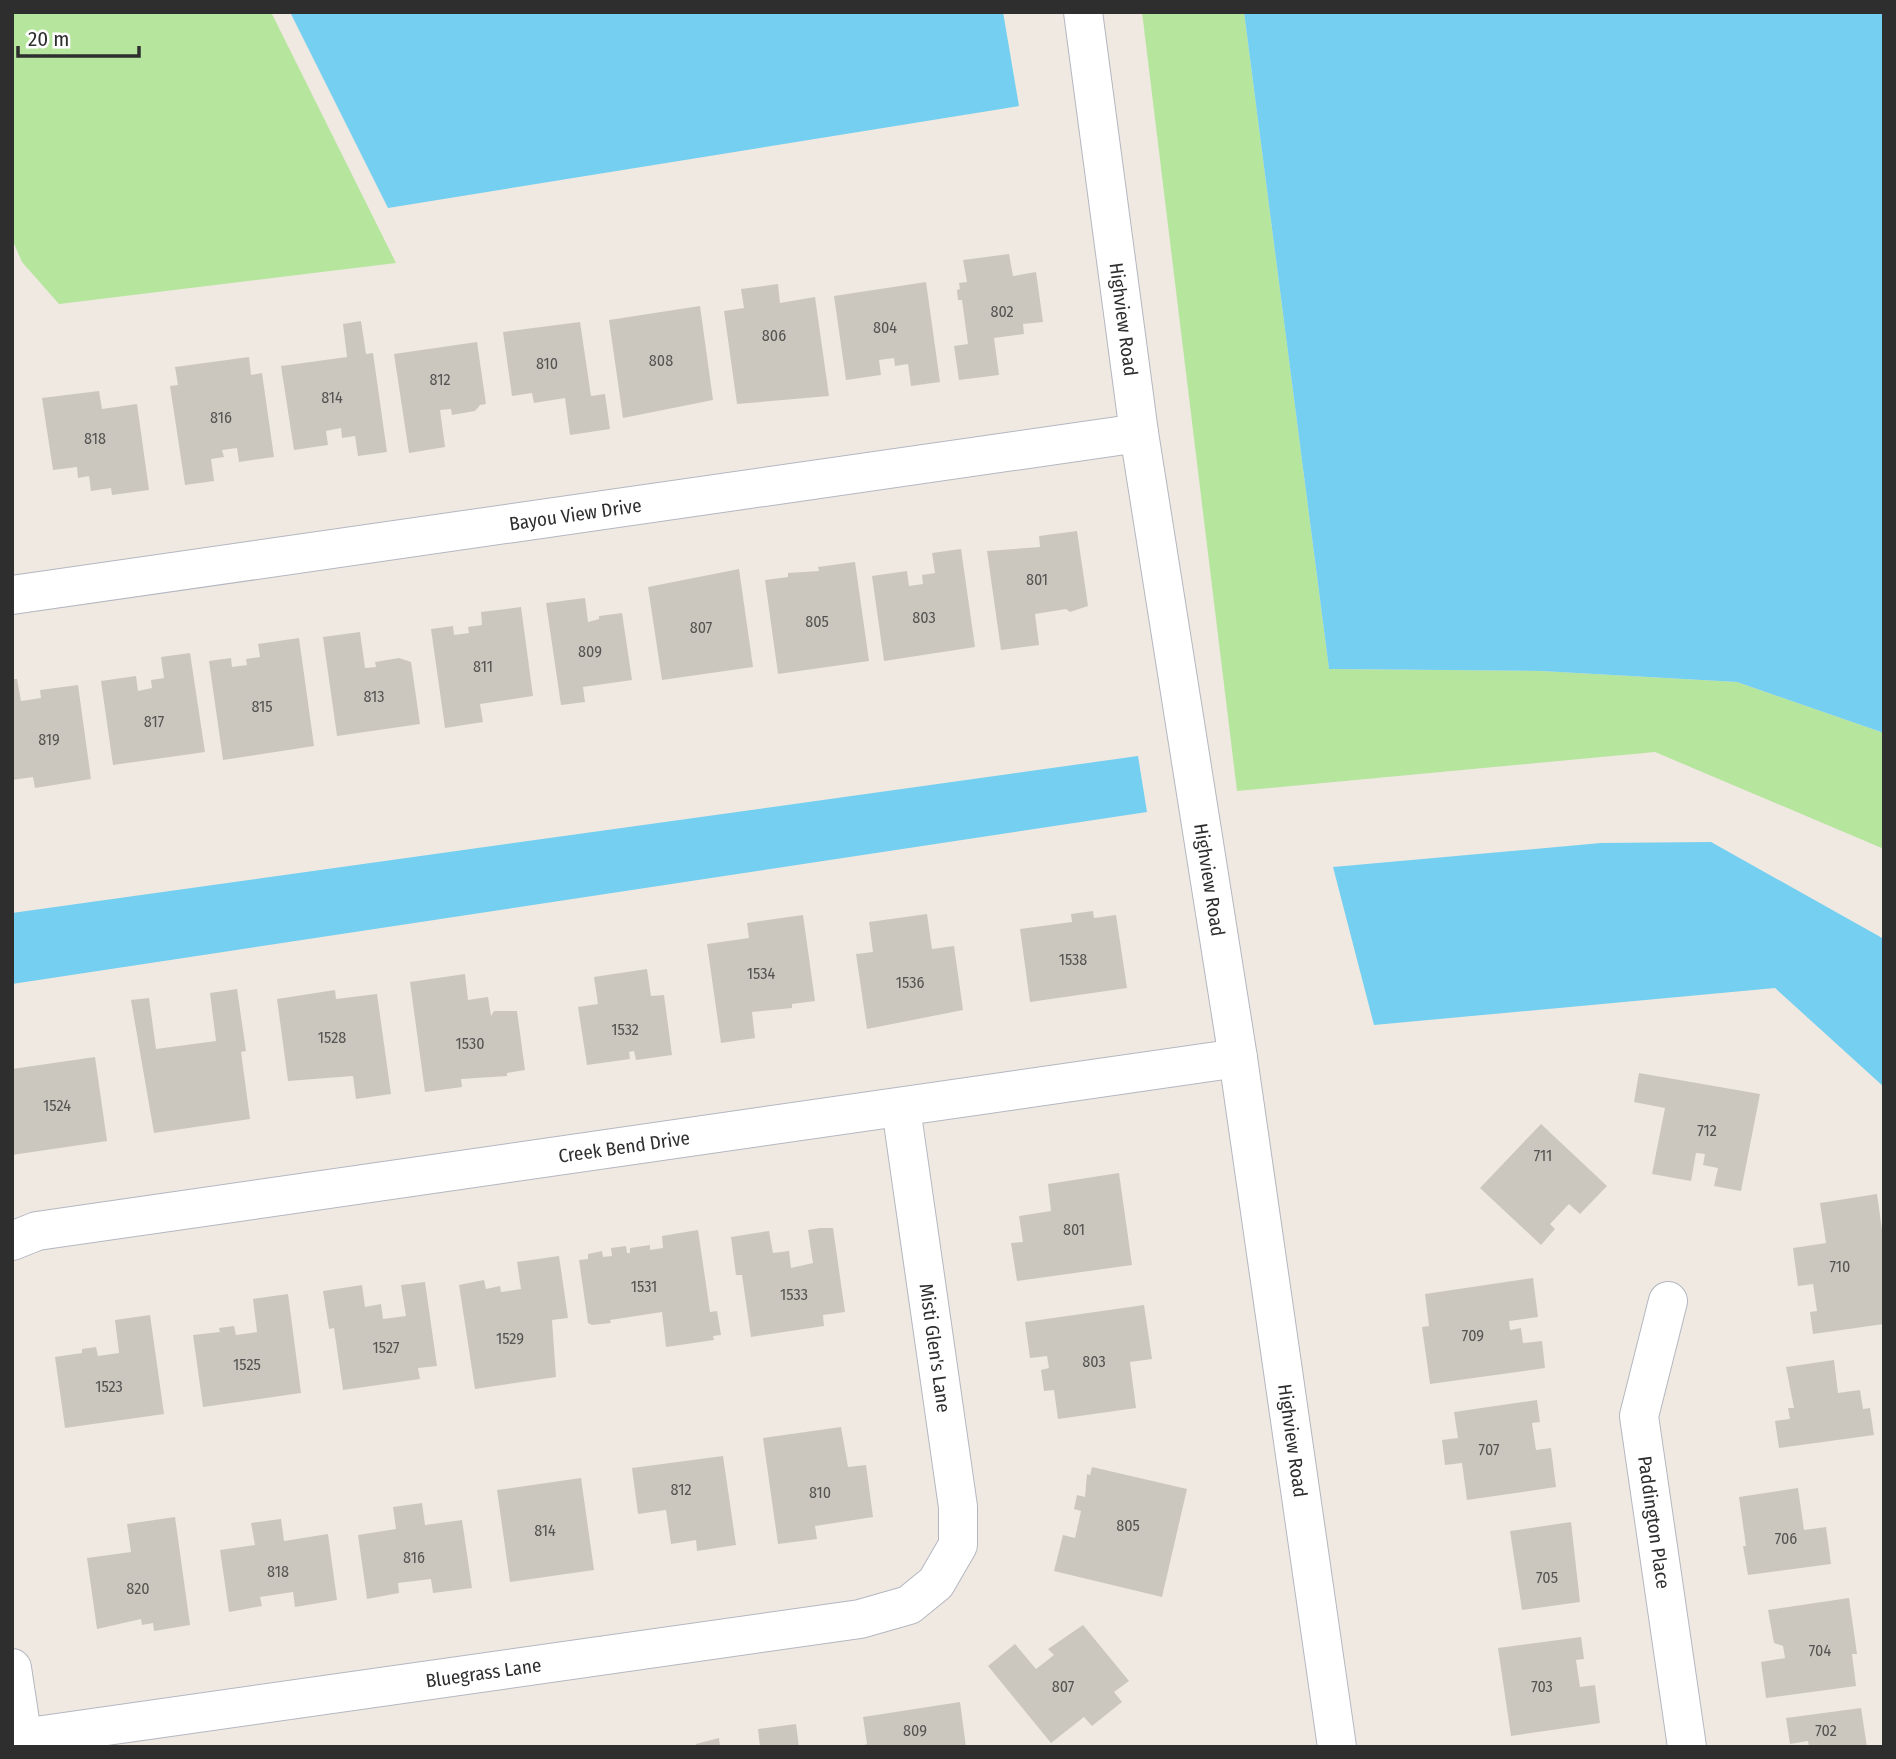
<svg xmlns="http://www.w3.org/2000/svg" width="1896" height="1759" viewBox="0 0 1896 1759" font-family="'Fira Sans Condensed',sans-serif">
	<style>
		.green { fill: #b6e59e }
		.water { fill: #75cff0 }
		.building { fill: #cbc7bf }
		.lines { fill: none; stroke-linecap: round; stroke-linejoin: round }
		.street-casing { stroke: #b4b7c1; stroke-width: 40 }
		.secondary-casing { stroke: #b4b7c1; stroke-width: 40 }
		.street { stroke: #fff; stroke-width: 38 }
		.secondary { stroke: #fff; stroke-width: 38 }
		.labels { text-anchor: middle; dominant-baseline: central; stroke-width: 5; stroke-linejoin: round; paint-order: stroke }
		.number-label { font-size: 16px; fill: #555452 }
		.street-label { font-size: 19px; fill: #2e2e2e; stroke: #fff }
	</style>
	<rect width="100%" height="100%" fill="#efe9e1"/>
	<g class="green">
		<polygon points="12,12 271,12 396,263 59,304 22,262 12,239"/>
		<polygon points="1142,12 1244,12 1329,669 1541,671 1737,682 1884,733 1884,849 1655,752 1237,791"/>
	</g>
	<g class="water">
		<polygon points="290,12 1003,12 1019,106 388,208"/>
		<polygon points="1244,12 1884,12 1884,733 1737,682 1541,671 1329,669"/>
		<polygon points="1138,756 1147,812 12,984 12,913"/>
		<polygon points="1711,842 1884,939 1884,1087 1775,988 1374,1025 1333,867 1601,843"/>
	</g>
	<g class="building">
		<polygon points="1009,254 1013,276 1036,272 1043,322 1023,324 1024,334 994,338 999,375 959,380 954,346 968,344 962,300 958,300 957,290 960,289 959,283 967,282 963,260"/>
		<polygon points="926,282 940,382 911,386 908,364 895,366 894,358 879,360 881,375 846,380 834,296"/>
		<polygon points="778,284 780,303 815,297 829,396 737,404 724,311 744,308 741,289"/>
		<polygon points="700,306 713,400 623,418 609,320"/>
		<polygon points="361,321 366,354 373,353 387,452 358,456 355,436 342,438 341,428 326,431 328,445 294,450 281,366 347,357 343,324"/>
		<polygon points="580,322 591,396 605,394 610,429 570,435 565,398 534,403 532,393 512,396 503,332"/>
		<polygon points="477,342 486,404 480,405 475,411 452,415 451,409 440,410 445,447 409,453 394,354"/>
		<polygon points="249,357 251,375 262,373 274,457 239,462 237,448 222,450 224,457 211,459 214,481 185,485 170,386 178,385 175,367"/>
		<polygon points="99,391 102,409 137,404 149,490 112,495 111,488 91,491 89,476 78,478 77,467 53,470 42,398"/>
		<polygon points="1077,531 1088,606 1070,612 1066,609 1035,614 1039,645 1001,650 987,551 1040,547 1039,536"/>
		<polygon points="961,549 975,647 884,661 872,576 907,571 909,586 923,584 922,575 935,573 932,553"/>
		<polygon points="855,562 869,661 778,674 765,580 788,577 788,573 819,571 818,567"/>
		<polygon points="739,569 753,667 662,680 648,587"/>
		<polygon points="585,598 588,622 599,619 599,616 622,613 632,680 583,687 585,702 561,705 546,603"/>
		<polygon points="521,607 533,696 480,704 483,722 445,728 431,629 453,626 454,635 469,633 468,627 482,625 481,612"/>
		<polygon points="360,632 365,668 376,667 375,662 399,658 411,662 420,724 337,736 323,637"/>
		<polygon points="299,638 314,746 223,760 209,661 231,658 232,667 247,665 246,659 260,657 258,644"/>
		<polygon points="190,653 205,752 113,765 101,681 136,676 138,691 152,688 151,680 164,678 161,657"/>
		<polygon points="12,679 17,679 21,701 41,698 40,690 78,685 91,779 35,788 33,777 12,780"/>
		<polygon points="1093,911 1094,918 1116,915 1127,988 1030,1002 1020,929 1072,922 1071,914"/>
		<polygon points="927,914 932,949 954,946 963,1010 867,1029 856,954 873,952 869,922"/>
		<polygon points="803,915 815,1001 792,1004 792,1008 752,1012 755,1038 721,1043 707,944 749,938 747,923"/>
		<polygon points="647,969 651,996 664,995 672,1055 636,1060 634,1051 629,1052 630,1059 587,1065 578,1007 598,1004 594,977"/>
		<polygon points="465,974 468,1000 488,997 491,1016 494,1011 517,1011 525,1070 507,1073 507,1076 461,1079 462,1087 425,1092 410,982"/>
		<polygon points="237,989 246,1051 241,1052 250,1119 154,1133 131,1000 149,998 156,1049 216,1041 210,993"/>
		<polygon points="335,990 336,999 377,994 391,1094 356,1099 353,1076 288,1081 277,999"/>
		<polygon points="95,1057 107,1141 12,1155 12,1069"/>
		<polygon points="1639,1073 1760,1094 1741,1191 1714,1186 1718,1168 1703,1165 1705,1154 1696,1153 1691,1181 1652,1174 1665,1108 1634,1102"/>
		<polygon points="1541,1124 1607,1186 1580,1214 1569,1204 1550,1224 1555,1229 1541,1245 1480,1188"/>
		<polygon points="1119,1173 1132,1265 1017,1281 1011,1243 1023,1242 1019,1216 1051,1211 1048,1184"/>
		<polygon points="1877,1194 1884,1244 1884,1324 1813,1334 1810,1312 1817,1311 1813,1284 1798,1286 1793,1248 1826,1243 1820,1203"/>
		<polygon points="821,1228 833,1228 845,1312 823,1315 824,1326 751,1337 742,1275 736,1275 731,1237 769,1231 773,1253 789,1251 791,1268 813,1263 808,1230"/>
		<polygon points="698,1230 710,1312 717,1311 721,1335 713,1336 714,1340 666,1347 662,1312 610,1320 611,1323 592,1325 588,1323 579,1260 588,1259 588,1254 602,1251 603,1257 612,1256 611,1248 626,1246 627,1253 630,1253 630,1248 650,1245 650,1250 663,1248 662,1236"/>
		<polygon points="559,1256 568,1318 552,1320 556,1377 475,1389 459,1285 484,1280 486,1289 500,1286 501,1292 521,1289 517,1262"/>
		<polygon points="1533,1278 1538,1317 1509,1321 1510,1330 1521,1328 1523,1343 1542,1341 1545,1368 1430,1384 1422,1327 1429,1326 1425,1294"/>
		<polygon points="425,1282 437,1366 418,1368 420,1379 343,1390 334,1328 329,1329 323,1291 362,1285 365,1307 381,1304 383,1319 406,1316 401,1285"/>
		<polygon points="288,1294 301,1393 203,1407 193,1335 220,1332 219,1328 234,1326 236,1335 257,1332 253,1299"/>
		<polygon points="1144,1305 1152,1359 1130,1362 1136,1408 1058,1419 1054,1390 1044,1391 1041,1370 1049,1368 1047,1356 1030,1358 1025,1322"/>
		<polygon points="150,1315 164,1414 65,1428 55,1357 82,1353 82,1349 96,1347 98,1356 119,1353 115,1320"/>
		<polygon points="1834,1360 1838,1393 1860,1390 1863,1409 1870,1408 1874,1435 1779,1448 1775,1421 1790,1419 1788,1408 1794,1408 1786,1367"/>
		<polygon points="1537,1400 1540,1422 1532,1423 1536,1450 1551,1448 1556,1487 1467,1500 1462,1463 1445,1465 1442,1440 1458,1438 1454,1412"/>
		<polygon points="841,1427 848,1467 866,1465 873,1517 815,1526 817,1539 778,1544 763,1438"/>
		<polygon points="723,1456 736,1545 697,1551 696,1540 671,1544 666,1510 638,1514 632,1468"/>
		<polygon points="1092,1467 1187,1489 1162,1597 1054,1571 1063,1535 1075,1538 1081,1511 1074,1509 1077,1495 1085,1497 1087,1474 1090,1475"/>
		<polygon points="581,1478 594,1570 510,1582 497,1490"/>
		<polygon points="1798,1488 1804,1530 1826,1527 1831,1564 1748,1575 1743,1546 1746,1546 1739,1497"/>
		<polygon points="422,1503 425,1525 462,1520 472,1588 433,1593 431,1579 398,1583 399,1593 367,1599 358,1535 396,1529 393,1507"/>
		<polygon points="175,1517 190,1625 154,1631 153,1623 142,1625 141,1619 97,1629 87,1558 131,1552 127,1524"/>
		<polygon points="281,1519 284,1541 328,1534 337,1600 295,1607 293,1592 260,1597 262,1606 229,1612 220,1550 255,1545 251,1523"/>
		<polygon points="1571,1522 1580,1602 1522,1610 1510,1531"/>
		<polygon points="1849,1598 1857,1654 1852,1654 1856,1686 1766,1698 1761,1662 1785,1658 1783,1646 1774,1643 1768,1610"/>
		<polygon points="1083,1625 1129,1681 1114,1692 1122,1702 1092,1726 1084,1717 1051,1743 988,1666 1015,1644 1036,1669 1054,1655 1048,1649"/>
		<polygon points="1581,1637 1584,1659 1576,1660 1580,1687 1595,1685 1600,1723 1511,1736 1498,1648"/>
		<polygon points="960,1702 966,1747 858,1747 867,1744 863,1717"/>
		<polygon points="1861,1708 1867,1747 1809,1747 1808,1741 1790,1744 1786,1718"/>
		<polygon points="796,1724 799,1747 760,1747 758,1729"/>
		<polygon points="719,1738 720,1747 696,1747 696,1744"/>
	</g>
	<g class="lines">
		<g class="street-casing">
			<g id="street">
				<path id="s1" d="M12,595L1139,433"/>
				<path id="s2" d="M12,1241L37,1231L1238,1058"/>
				<path id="s3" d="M1668,1301L1639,1416L1687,1747"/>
				<polyline points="12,1668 24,1747"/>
				<path id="s4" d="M22,1738L860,1619L909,1605L936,1583L958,1545V1507L901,1108"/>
			</g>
		</g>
		<g class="secondary-casing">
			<g id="secondary">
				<path id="s5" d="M1083,12L1139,433L1238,1058L1337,1747"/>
			</g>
		</g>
		<use href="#street" class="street"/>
		<use href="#secondary" class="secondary"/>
	</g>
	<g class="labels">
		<g class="number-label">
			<text x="1002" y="311">802</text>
			<text x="885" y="327">804</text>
			<text x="774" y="335">806</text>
			<text x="661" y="360">808</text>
			<text x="547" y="363">810</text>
			<text x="440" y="379">812</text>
			<text x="332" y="397">814</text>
			<text x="221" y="417">816</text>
			<text x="95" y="438">818</text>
			<text x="1037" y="579">801</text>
			<text x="924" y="617">803</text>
			<text x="817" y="621">805</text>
			<text x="701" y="627">807</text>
			<text x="590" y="651">809</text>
			<text x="483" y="666">811</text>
			<text x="374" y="696">813</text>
			<text x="262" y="706">815</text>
			<text x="154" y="721">817</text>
			<text x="49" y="739">819</text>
			<text x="1073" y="959">1538</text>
			<text x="761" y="973">1534</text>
			<text x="910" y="982">1536</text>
			<text x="625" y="1029">1532</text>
			<text x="332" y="1037">1528</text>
			<text x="470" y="1043">1530</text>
			<text x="57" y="1105">1524</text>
			<text x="1707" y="1130">712</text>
			<text x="1543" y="1155">711</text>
			<text x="1074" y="1229">801</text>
			<text x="1840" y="1266">710</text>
			<text x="644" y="1286">1531</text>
			<text x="794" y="1294">1533</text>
			<text x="1473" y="1335">709</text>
			<text x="510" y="1338">1529</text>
			<text x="386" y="1347">1527</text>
			<text x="1094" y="1361">803</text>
			<text x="247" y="1364">1525</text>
			<text x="109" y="1386">1523</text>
			<text x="1489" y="1449">707</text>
			<text x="681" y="1489">812</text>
			<text x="820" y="1492">810</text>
			<text x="1128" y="1525">805</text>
			<text x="545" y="1530">814</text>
			<text x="1786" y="1538">706</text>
			<text x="414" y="1557">816</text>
			<text x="278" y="1571">818</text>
			<text x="1547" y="1577">705</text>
			<text x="138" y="1588">820</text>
			<text x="1820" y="1650">704</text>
			<text x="1063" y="1686">807</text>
			<text x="1542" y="1686">703</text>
			<text x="915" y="1730">809</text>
			<text x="1826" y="1730">702</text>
		</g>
		<g class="street-label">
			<text stroke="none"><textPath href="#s5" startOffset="310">Highview Road</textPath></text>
			<text stroke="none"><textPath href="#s1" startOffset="569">Bayou View Drive</textPath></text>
			<text stroke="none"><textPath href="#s5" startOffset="877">Highview Road</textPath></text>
			<text stroke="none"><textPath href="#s2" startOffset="620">Creek Bend Drive</textPath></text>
			<text transform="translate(935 1348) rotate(82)">Misti Glen's Lane</text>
			<text stroke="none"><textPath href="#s5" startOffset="1444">Highview Road</textPath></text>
			<text stroke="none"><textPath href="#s3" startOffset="226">Paddington Place</textPath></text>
			<text stroke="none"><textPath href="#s4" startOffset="466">Bluegrass Lane</textPath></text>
		</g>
	</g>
	<rect width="1896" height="1759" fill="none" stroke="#2e2e2e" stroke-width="28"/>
	<path d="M18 46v10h121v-10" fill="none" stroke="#2e2e2e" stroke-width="3.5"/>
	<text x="28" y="46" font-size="21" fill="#2e2e2e" stroke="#ffffff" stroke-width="5" paint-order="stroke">20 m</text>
</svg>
